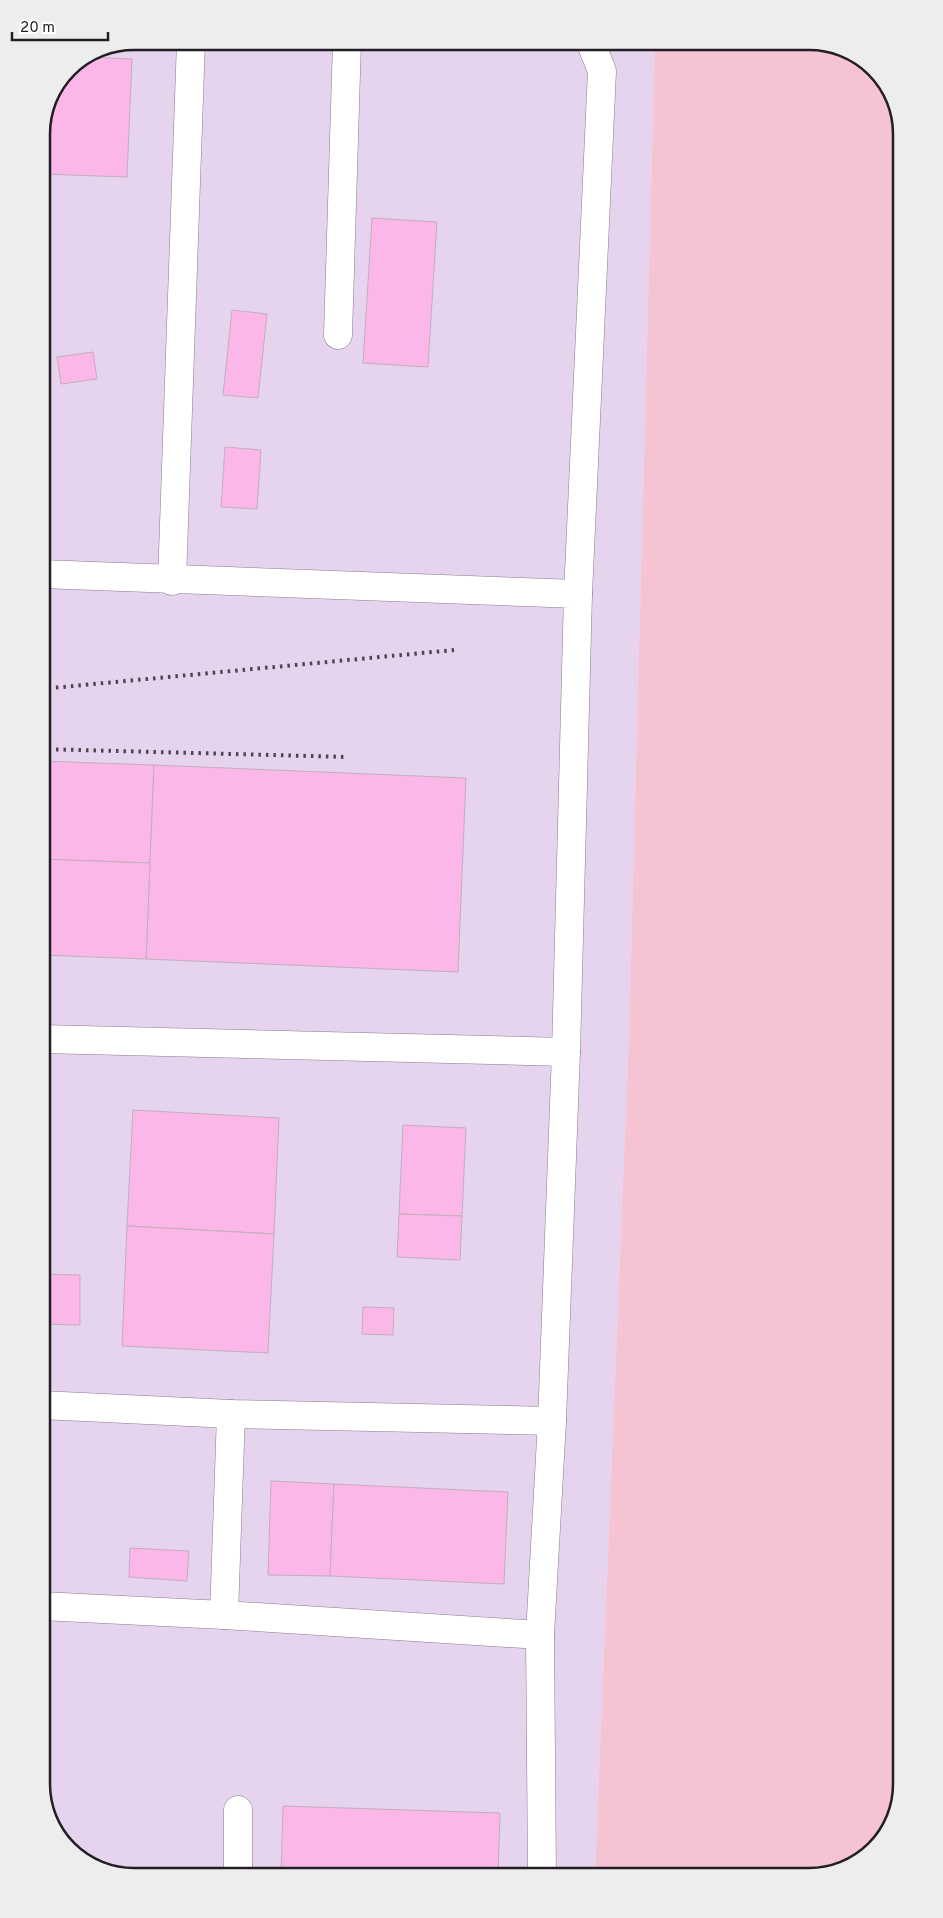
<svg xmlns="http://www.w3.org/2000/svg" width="943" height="1918" viewBox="0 0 943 1918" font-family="Overpass,sans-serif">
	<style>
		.built { fill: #e6d3ee }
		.green { fill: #f5c3d2 }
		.building { fill: #fab7e7; stroke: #c3aebd }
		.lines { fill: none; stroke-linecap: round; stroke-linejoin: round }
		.minor-casing { stroke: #887b8d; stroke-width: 29 }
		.minor { stroke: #fff; stroke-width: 28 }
		.rail { stroke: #4d464f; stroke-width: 4; stroke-dasharray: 2.5 5; stroke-linecap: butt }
		.rim { fill: none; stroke: #231e25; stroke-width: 2.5 }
	</style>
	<rect width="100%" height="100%" fill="#eee0f4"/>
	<polygon class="built" points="134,41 655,41 629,1037 595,1877 129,1877 78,1858 48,1819 41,1784 41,129 69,68 99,48"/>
	<polygon class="green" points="655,41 815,41 865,60 895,99 902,134 902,1784 886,1836 844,1870 809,1877 595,1877 629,1037"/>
	<g class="building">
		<polygon points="85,57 132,59 127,177 41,174 41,129 69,68"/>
		<polygon points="372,218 437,222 428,367 363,363"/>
		<polygon points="232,310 267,314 258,398 223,395"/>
		<polygon points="93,352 97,379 61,384 57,357"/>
		<polygon points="225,447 261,450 257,509 221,507"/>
		<polygon points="41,761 154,765 150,863 41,859"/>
		<polygon points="154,765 466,778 458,972 146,959"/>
		<polygon points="41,859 150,863 146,959 41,955"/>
		<polygon points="133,1110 279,1118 274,1234 127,1226"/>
		<polygon points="403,1125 466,1128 462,1216 399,1214"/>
		<polygon points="399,1214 462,1216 460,1260 397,1257"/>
		<polygon points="127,1226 274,1234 268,1353 122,1346"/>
		<polygon points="41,1274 80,1275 80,1325 41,1324"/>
		<polygon points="363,1307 394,1308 393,1335 362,1334"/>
		<polygon points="271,1481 334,1484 330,1576 268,1575"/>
		<polygon points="334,1484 508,1492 504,1584 330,1576"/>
		<polygon points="130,1548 189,1551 187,1581 129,1577"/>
		<polygon points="283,1806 500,1813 498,1877 281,1877"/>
	</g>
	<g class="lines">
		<g class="minor-casing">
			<g id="minor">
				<polyline points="338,335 347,41"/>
				<polyline points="172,581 191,41"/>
				<polyline points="578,594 602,71 590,41"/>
				<polyline points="41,1039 566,1052"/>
				<polyline points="41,1405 231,1414 552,1421 566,1052 578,594 41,574"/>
				<polyline points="231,1414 224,1615 540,1635 552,1421"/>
				<polyline points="41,1606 224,1615"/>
				<polyline points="540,1635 542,1877"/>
				<polyline points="238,1810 238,1877"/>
			</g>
		</g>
		<use href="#minor" class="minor"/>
		<g class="rail">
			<polyline points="41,689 454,650"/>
			<polyline points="41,749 348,757"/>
		</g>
	</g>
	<path d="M0 0H943V1918H0ZM134 50H809A84 84 0 0 1 893 134V1784A84 84 0 0 1 809 1868H134A84 84 0 0 1 50 1784V134A84 84 0 0 1 134 50Z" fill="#ededee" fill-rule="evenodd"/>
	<path class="rim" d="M134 50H809A84 84 0 0 1 893 134V1784A84 84 0 0 1 809 1868H134A84 84 0 0 1 50 1784V134A84 84 0 0 1 134 50Z"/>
	<path d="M12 32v8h96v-8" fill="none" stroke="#231e25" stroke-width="2.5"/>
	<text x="20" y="32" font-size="15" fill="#231e25" stroke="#ffffff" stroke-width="4" paint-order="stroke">20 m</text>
</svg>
